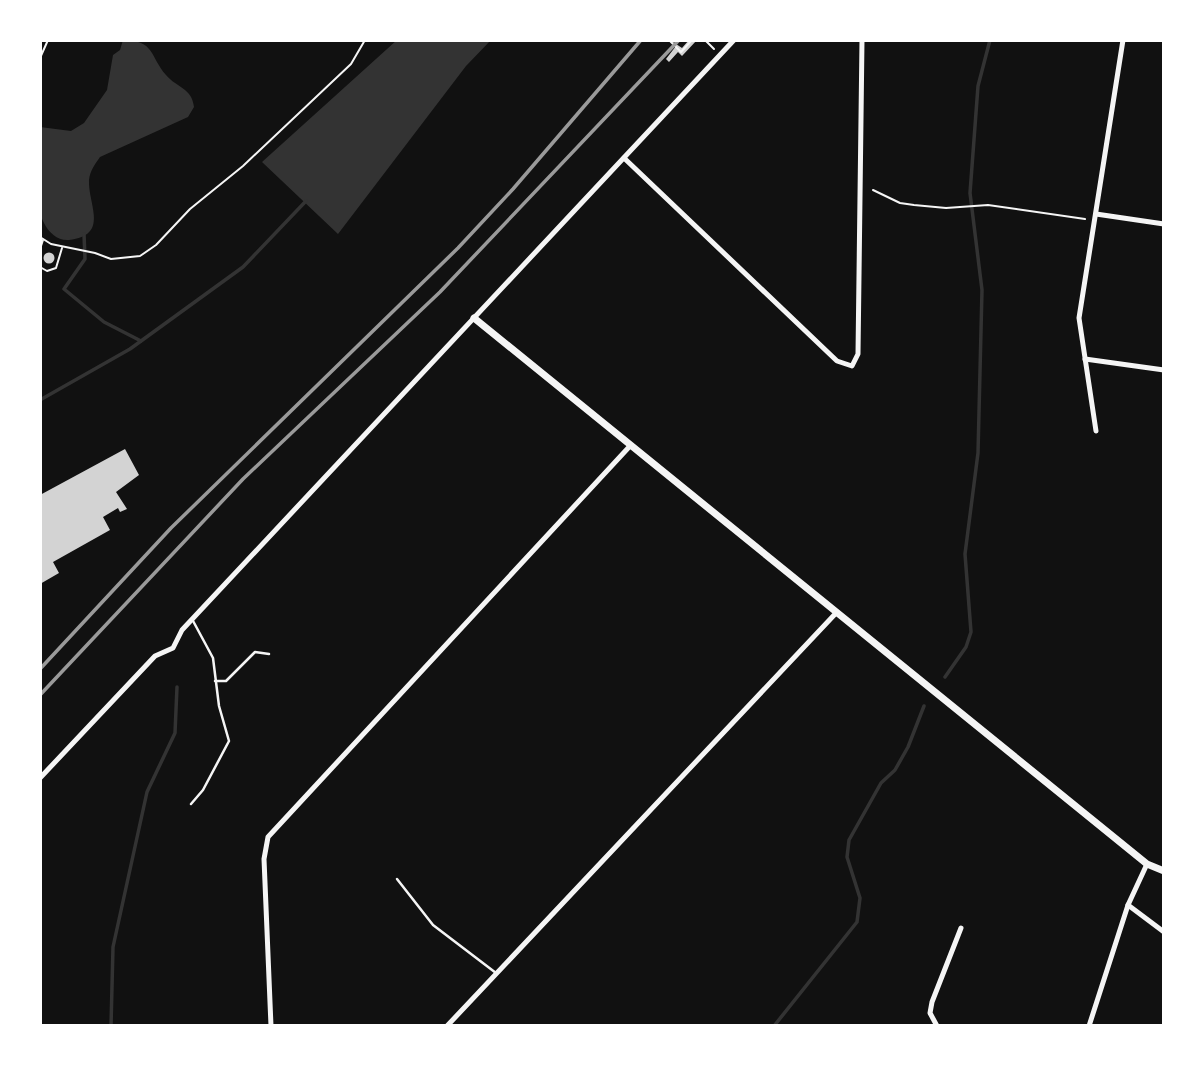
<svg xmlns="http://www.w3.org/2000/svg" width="1204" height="1066" viewBox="0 0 1204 1066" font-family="'Roboto Condensed',sans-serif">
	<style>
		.water { fill: #333 }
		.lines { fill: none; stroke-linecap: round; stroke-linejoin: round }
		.stream { stroke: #333; stroke-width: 3.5 }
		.building { fill: #d3d3d3 }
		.path { stroke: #f5f5f5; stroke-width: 2 }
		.service { stroke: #f5f5f5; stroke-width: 2.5 }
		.minor { stroke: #f5f5f5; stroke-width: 5 }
		.tertiary { stroke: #f5f5f5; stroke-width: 7 }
		.rail { stroke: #9a9a9a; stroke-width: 3.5 }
	</style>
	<rect width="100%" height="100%" fill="#111"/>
	<g class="water">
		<path d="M123,40C155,40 150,57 166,75C177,88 192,88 194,107L188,117L100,157C95,164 90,171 89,180C88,205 110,235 69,240C58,241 49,233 44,223C34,205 40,151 40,127L71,131L84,123L107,90L113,55L120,50Z"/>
		<polygon points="397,40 491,40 466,66 338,234 262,162"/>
	</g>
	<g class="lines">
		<g class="stream">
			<polyline points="84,234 85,259 64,289 104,322 141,341"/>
			<polyline points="40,400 130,349 243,267 306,201"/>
			<polyline points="945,677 966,647 971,632 965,554 978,453 982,290 970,193 978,86 990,40"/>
			<polyline points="111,1026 113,947 147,792 175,733 177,687"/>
			<polyline points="774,1026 857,922 860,898 847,857 849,840 881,783 895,770 908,747 924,706"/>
		</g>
	</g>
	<g class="building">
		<polygon points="670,40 682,48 689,40 697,40 682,56 678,52 669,62 666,59 676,46"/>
		<circle cx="49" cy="258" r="5.5"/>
		<polygon points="125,449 139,475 116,492 127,509 120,512 118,508 103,517 110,530 53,562 59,573 40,584 40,495"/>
	</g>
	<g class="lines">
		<g class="path">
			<polyline points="669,40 681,52 692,40"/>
			<polyline points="705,40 714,49"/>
			<polyline points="40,58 48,40"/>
			<polyline points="873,190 900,203 914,205 946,208 988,205 1085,219"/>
			<polyline points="40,237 51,244 95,253 111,259 140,256 156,245 190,209 243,166 351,64 365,40"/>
			<polyline points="40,249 43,240"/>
			<polyline points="40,267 47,271 56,268 62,248"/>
		</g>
		<g class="service">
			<polyline points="215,681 226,681 255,652 269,654"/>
			<polyline points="191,804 203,790 229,741 219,706 213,658 192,619"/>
			<polyline points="397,879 433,925 496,973"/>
		</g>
		<g class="minor">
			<polyline points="624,158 837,361 852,366 858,354 862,40"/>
			<polyline points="1096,214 1164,224"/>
			<polyline points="1085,359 1164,370"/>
			<polyline points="1096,431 1079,318 1123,40"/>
			<polyline points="40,778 155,656 173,648 182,630 734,40"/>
			<polyline points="1128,905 1164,932"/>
			<polyline points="271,1026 264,859 268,837 630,446"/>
			<polyline points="447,1026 837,612"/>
			<polyline points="937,1026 930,1013 932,1002 961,928"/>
			<polyline points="1089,1026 1128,905 1147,864"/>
		</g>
		<polyline class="tertiary" points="474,318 1147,864 1164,871"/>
		<g class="rail">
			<polyline points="40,669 171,528 458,248 513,189 641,40"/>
			<polyline points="40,695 243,479 440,292 679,40"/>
		</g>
	</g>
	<rect width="1204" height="1066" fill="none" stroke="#ffffff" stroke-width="84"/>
</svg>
